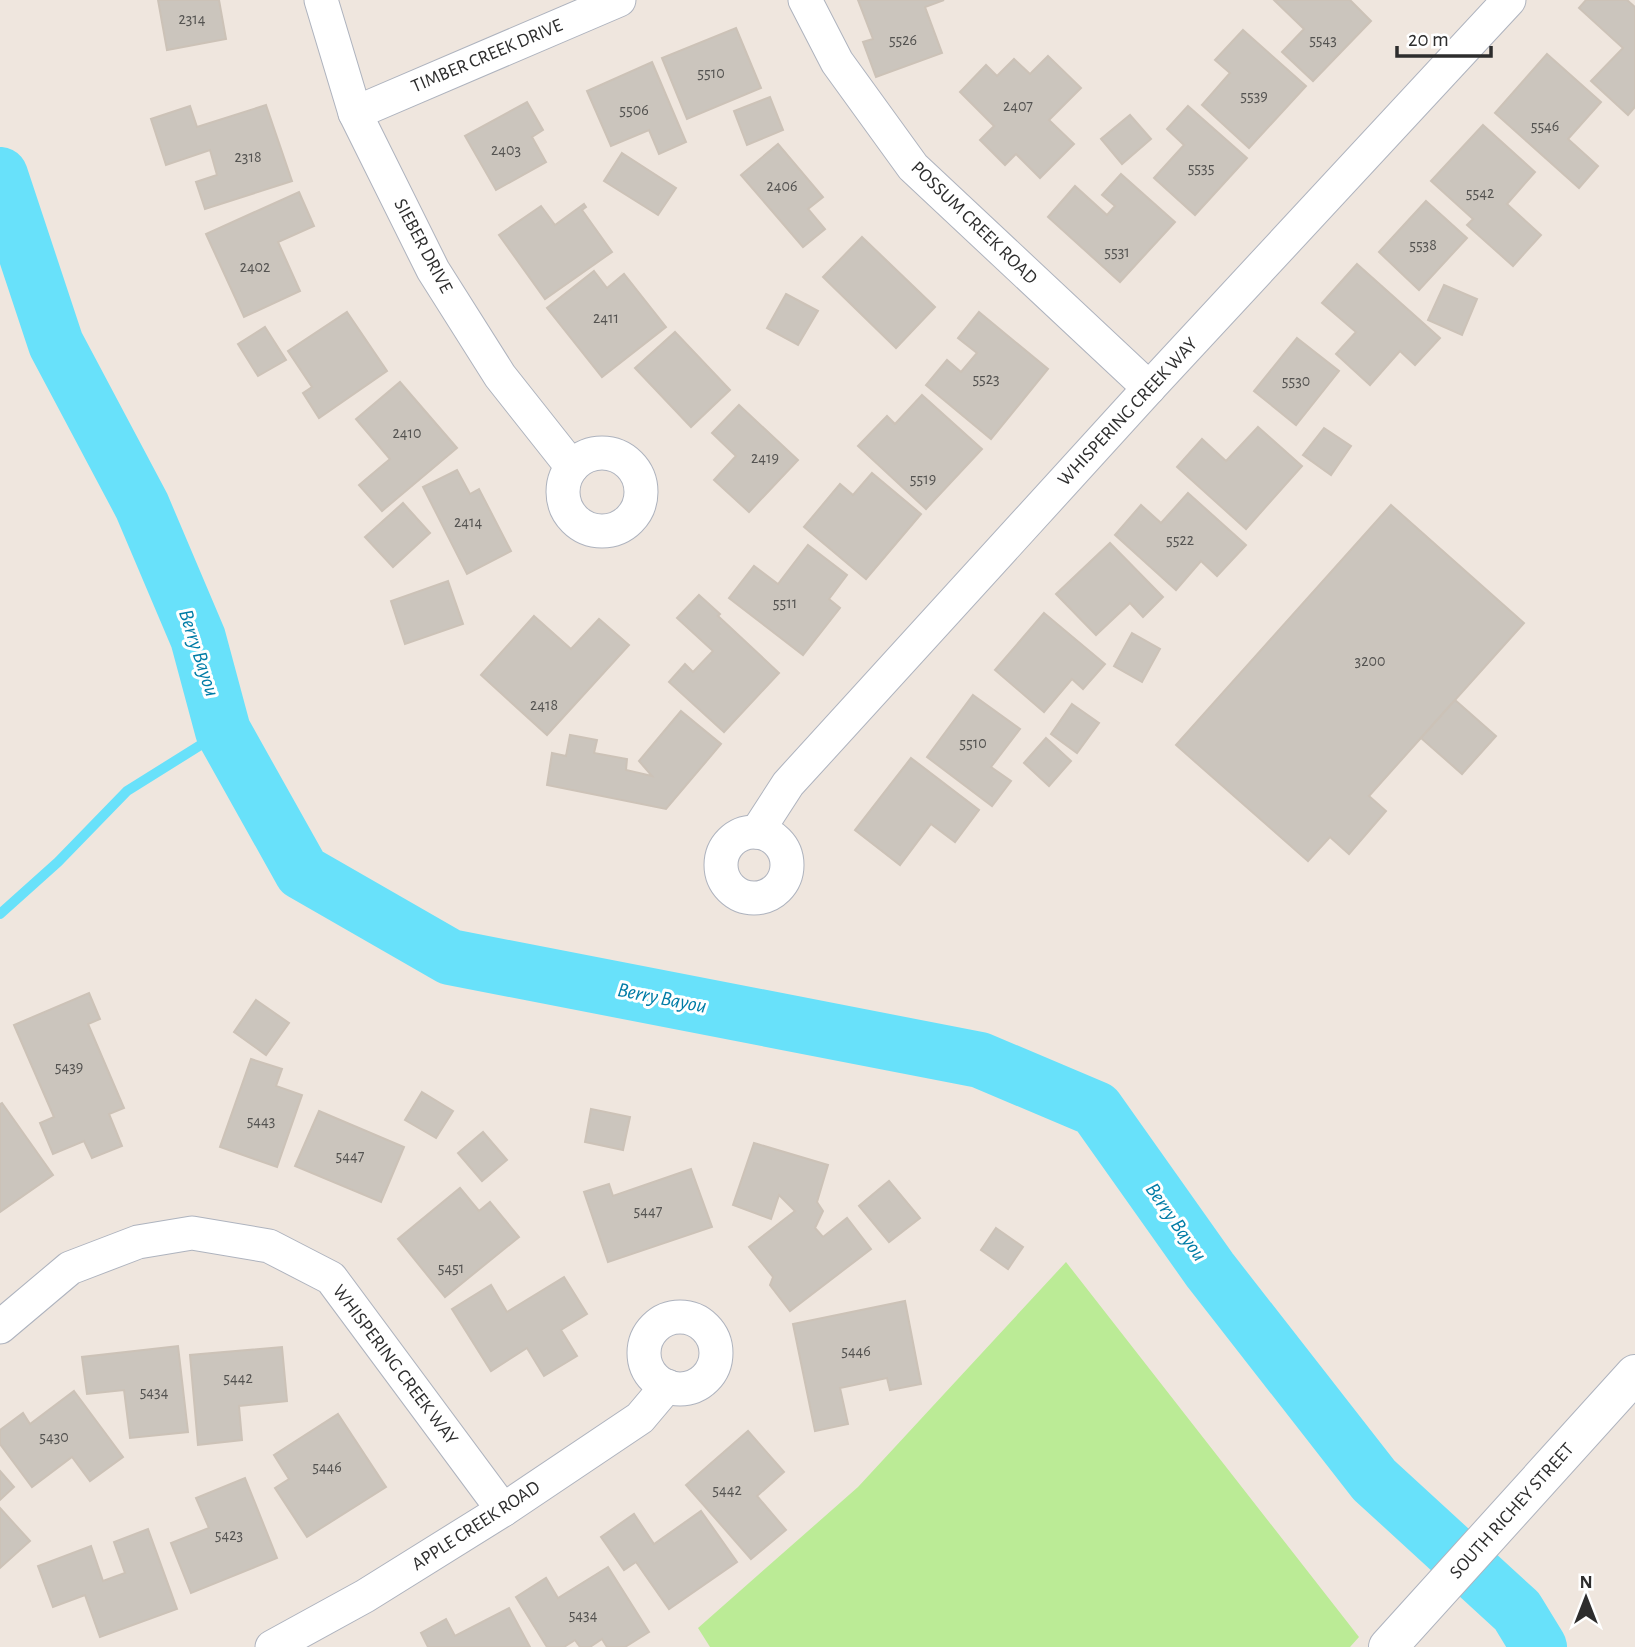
<svg xmlns="http://www.w3.org/2000/svg" width="1635" height="1647" viewBox="0 0 1635 1647" font-family="'Alegreya Sans',sans-serif">
	<style>
		.green { fill: #bbeb96 }
		.lines { fill: none; stroke-linecap: round; stroke-linejoin: round }
		.stream { stroke: #68e1fa; stroke-width: 10 }
		.river { stroke: #68e1fa; stroke-width: 56 }
		.building { fill: #cbc5bd; stroke: #ccc2b7; stroke-width: 2 }
		.minor-casing { stroke: #aeb3be; stroke-width: 35 }
		.secondary-casing { stroke: #aeb3be; stroke-width: 40 }
		.minor { stroke: #fff; stroke-width: 33 }
		.secondary { stroke: #fff; stroke-width: 38 }
		.labels { text-anchor: middle; dominant-baseline: central; stroke-width: 6; stroke-linejoin: round; paint-order: stroke }
		.number-label { font-size: 16px; fill: #545351 }
		.street-label { font-size: 19px; fill: #2d2d2d; stroke: #fff }
		.water-label { font-size: 21px; font-style: italic; fill: #017ca6; stroke: #fff }
	</style>
	<rect width="100%" height="100%" fill="#efe6de"/>
	<polygon class="green" points="1066,1262 1359,1637 1350,1647 710,1647 698,1628 858,1487"/>
	<g class="lines">
		<polyline class="stream" points="0,914 58,862 127,791 223,731"/>
		<polyline class="river" points="0,175 56,344 142,506 198,638 223,731 302,872 450,957 980,1060 1096,1109 1210,1270 1374,1480 1517,1611 1539,1647"/>
	</g>
	<g class="building">
		<polygon points="158,0 219,0 226,39 167,50"/>
		<polygon points="858,0 944,0 925,7 942,53 876,77 863,42 873,39"/>
		<polygon points="1274,0 1350,0 1371,21 1313,81 1282,52 1304,29"/>
		<polygon points="1586,0 1627,0 1635,7 1635,107 1628,115 1591,81 1623,48 1579,8"/>
		<polygon points="736,28 761,88 687,119 662,58"/>
		<polygon points="1243,30 1306,86 1249,148 1202,105 1230,73 1215,60"/>
		<polygon points="1547,54 1601,102 1568,139 1598,166 1579,188 1495,113"/>
		<polygon points="1048,56 1081,88 1049,120 1074,144 1040,178 1016,154 1005,165 980,140 994,126 960,92 986,65 997,76 1014,59 1030,74"/>
		<polygon points="652,62 686,142 659,154 649,130 611,146 587,91"/>
		<polygon points="770,97 783,130 747,145 734,111"/>
		<polygon points="527,102 543,130 532,137 546,162 496,190 465,136"/>
		<polygon points="266,105 292,181 205,209 196,182 217,175 210,150 166,165 151,119 190,106 197,127"/>
		<polygon points="1188,106 1247,158 1195,215 1154,178 1184,145 1167,129"/>
		<polygon points="1130,115 1151,139 1122,164 1101,139"/>
		<polygon points="1483,125 1535,172 1507,204 1541,235 1513,266 1467,225 1473,219 1431,181"/>
		<polygon points="778,144 823,197 808,209 825,229 803,247 741,175"/>
		<polygon points="622,153 676,188 658,215 604,181"/>
		<polygon points="1121,174 1175,222 1120,282 1048,217 1075,186 1107,215 1115,206 1102,195"/>
		<polygon points="299,192 314,226 278,242 300,291 244,317 206,234"/>
		<polygon points="1426,201 1467,238 1419,290 1379,252"/>
		<polygon points="584,204 586,207 582,210 612,252 545,299 499,235 541,206 555,225"/>
		<polygon points="862,237 935,307 896,348 823,277"/>
		<polygon points="1357,264 1440,338 1415,365 1400,351 1370,385 1336,354 1356,332 1322,303"/>
		<polygon points="594,271 607,288 624,274 666,327 602,377 547,308"/>
		<polygon points="1444,285 1477,299 1462,335 1428,320"/>
		<polygon points="786,294 818,311 798,345 767,328"/>
		<polygon points="347,312 387,371 319,418 303,393 312,387 288,351"/>
		<polygon points="979,312 1048,369 991,439 926,385 947,360 961,372 977,353 958,338"/>
		<polygon points="265,327 286,360 258,376 238,344"/>
		<polygon points="675,332 730,390 691,427 635,368"/>
		<polygon points="1297,338 1339,371 1296,425 1254,391"/>
		<polygon points="400,382 457,448 382,511 359,485 390,459 356,419"/>
		<polygon points="922,395 982,449 926,509 858,446 887,416 895,424"/>
		<polygon points="739,405 798,460 749,512 714,480 736,456 712,433"/>
		<polygon points="1258,427 1302,466 1246,529 1177,467 1202,439 1226,461"/>
		<polygon points="1324,428 1351,446 1331,475 1303,455"/>
		<polygon points="457,470 470,494 479,489 511,551 467,574 423,487"/>
		<polygon points="872,473 921,514 866,579 804,527 840,484 853,495"/>
		<polygon points="1188,493 1246,545 1217,576 1201,561 1176,590 1115,535 1141,505 1161,523"/>
		<polygon points="403,503 430,533 393,567 365,537"/>
		<polygon points="1391,505 1524,623 1369,796 1386,811 1349,854 1330,837 1308,861 1176,745"/>
		<polygon points="1110,543 1163,597 1143,617 1130,603 1096,635 1056,594"/>
		<polygon points="808,545 847,575 829,599 840,608 803,655 729,598 754,566 778,584"/>
		<polygon points="448,581 463,624 405,644 391,601"/>
		<polygon points="699,595 720,614 718,616 779,673 724,732 669,682 685,664 693,672 713,651 677,618"/>
		<polygon points="1044,613 1105,664 1083,689 1072,679 1044,712 995,670"/>
		<polygon points="534,616 571,649 599,619 629,645 547,735 481,675"/>
		<polygon points="1132,633 1160,649 1142,682 1114,666"/>
		<polygon points="973,695 1020,729 991,767 1011,781 992,806 927,757"/>
		<polygon points="1455,700 1496,736 1462,774 1421,738"/>
		<polygon points="1072,704 1099,723 1077,753 1051,734"/>
		<polygon points="681,711 721,744 666,809 547,785 552,753 566,756 570,735 597,740 594,753 627,759 626,770 652,776 639,761"/>
		<polygon points="1046,738 1071,761 1049,786 1024,763"/>
		<polygon points="911,758 979,810 955,842 931,824 900,865 855,830"/>
		<polygon points="89,993 100,1019 88,1024 124,1108 109,1114 122,1146 92,1158 84,1141 53,1154 40,1123 54,1117 14,1025"/>
		<polygon points="256,1000 289,1023 266,1055 234,1032"/>
		<polygon points="251,1059 282,1069 276,1086 302,1095 277,1167 220,1147"/>
		<polygon points="422,1092 453,1111 436,1138 405,1120"/>
		<polygon points="2,1103 53,1175 0,1212 0,1104"/>
		<polygon points="591,1109 630,1117 623,1150 585,1142"/>
		<polygon points="319,1111 404,1147 381,1202 295,1166"/>
		<polygon points="483,1132 507,1160 482,1181 458,1153"/>
		<polygon points="754,1143 828,1165 817,1202 823,1211 815,1228 823,1237 847,1218 871,1249 790,1311 770,1285 773,1277 749,1247 795,1211 779,1195 771,1219 733,1205"/>
		<polygon points="691,1169 712,1227 608,1262 584,1192 609,1184 613,1196"/>
		<polygon points="889,1181 920,1218 889,1242 859,1206"/>
		<polygon points="460,1188 479,1211 490,1202 519,1237 445,1297 398,1239"/>
		<polygon points="996,1228 1023,1247 1008,1269 981,1250"/>
		<polygon points="564,1277 587,1314 561,1330 577,1356 544,1376 527,1348 491,1371 452,1309 491,1285 507,1312"/>
		<polygon points="905,1301 921,1384 890,1390 887,1378 840,1388 848,1424 815,1431 793,1324"/>
		<polygon points="178,1346 188,1432 130,1438 124,1390 87,1394 82,1357"/>
		<polygon points="282,1347 287,1401 239,1406 242,1440 198,1445 190,1355"/>
		<polygon points="74,1391 123,1457 90,1481 72,1457 32,1487 0,1444 0,1430 23,1413 30,1424"/>
		<polygon points="338,1414 386,1487 307,1537 275,1488 289,1479 274,1455"/>
		<polygon points="748,1431 784,1472 757,1496 786,1530 751,1559 686,1485"/>
		<polygon points="0,1471 14,1487 0,1500"/>
		<polygon points="245,1478 277,1558 191,1593 171,1543 209,1528 196,1498"/>
		<polygon points="0,1508 30,1541 0,1568"/>
		<polygon points="701,1511 737,1562 669,1609 636,1562 624,1570 601,1537 634,1514 654,1544"/>
		<polygon points="148,1529 177,1609 100,1637 85,1595 53,1607 38,1566 91,1546 103,1581 125,1573 114,1542"/>
		<polygon points="608,1567 649,1632 625,1647 607,1647 602,1639 590,1647 580,1647 575,1640 564,1647 547,1647 516,1597 546,1578 558,1598"/>
		<polygon points="509,1608 530,1647 428,1647 421,1633 446,1619 455,1636"/>
	</g>
	<g class="lines">
		<g class="minor-casing">
			<g id="minor">
				<polyline points="321,0 355,113 433,270 500,376 572,467"/>
				<polyline points="805,0 837,62 913,167 1149,388"/>
				<polyline points="355,113 619,0"/>
				<circle cx="602" cy="492" r="39"/>
				<polyline points="757,832 788,784 1149,388 1509,0"/>
				<circle cx="754" cy="865" r="33"/>
				<circle cx="680" cy="1353" r="36"/>
				<polyline points="0,1327 70,1268 138,1242 192,1233 269,1246 331,1278 503,1510"/>
				<polyline points="272,1647 365,1596 503,1510 640,1418 667,1386"/>
			</g>
		</g>
		<g class="secondary-casing">
			<polyline id="secondary" points="1388,1647 1635,1374"/>
		</g>
		<use href="#minor" class="minor"/>
		<use href="#secondary" class="secondary"/>
	</g>
	<g class="labels">
		<g class="number-label">
			<text x="192" y="19">2314</text>
			<text x="903" y="40">5526</text>
			<text x="1323" y="40">5543</text>
			<text x="711" y="73">5510</text>
			<text x="1254" y="96">5539</text>
			<text x="1018" y="106">2407</text>
			<text x="634" y="110">5506</text>
			<text x="1545" y="126">5546</text>
			<text x="506" y="150">2403</text>
			<text x="248" y="157">2318</text>
			<text x="1201" y="168">5535</text>
			<text x="782" y="186">2406</text>
			<text x="1480" y="193">5542</text>
			<text x="1423" y="245">5538</text>
			<text x="1117" y="252">5531</text>
			<text x="255" y="267">2402</text>
			<text x="606" y="318">2411</text>
			<text x="986" y="379">5523</text>
			<text x="1296" y="381">5530</text>
			<text x="407" y="433">2410</text>
			<text x="765" y="458">2419</text>
			<text x="923" y="479">5519</text>
			<text x="468" y="522">2414</text>
			<text x="1180" y="540">5522</text>
			<text x="785" y="603">5511</text>
			<text x="1370" y="661">3200</text>
			<text x="544" y="705">2418</text>
			<text x="973" y="743">5510</text>
			<text x="69" y="1067">5439</text>
			<text x="261" y="1121">5443</text>
			<text x="350" y="1156">5447</text>
			<text x="648" y="1211">5447</text>
			<text x="451" y="1268">5451</text>
			<text x="856" y="1351">5446</text>
			<text x="238" y="1378">5442</text>
			<text x="154" y="1392">5434</text>
			<text x="54" y="1437">5430</text>
			<text x="327" y="1467">5446</text>
			<text x="727" y="1490">5442</text>
			<text x="229" y="1535">5423</text>
			<text x="583" y="1615">5434</text>
		</g>
		<g class="street-label">
			<text transform="translate(487 56) rotate(-23)">TIMBER CREEK DRIVE</text>
			<text transform="translate(974 223) rotate(44)">POSSUM CREEK ROAD</text>
			<text transform="translate(423 246) rotate(62)">SIEBER DRIVE</text>
			<text transform="translate(1128 412) rotate(-47)">WHISPERING CREEK WAY</text>
			<text transform="translate(395 1365) rotate(53)">WHISPERING CREEK WAY</text>
			<text transform="translate(1512 1511) rotate(-48)">SOUTH RICHEY STREET</text>
			<text transform="translate(476 1526) rotate(-33)">APPLE CREEK ROAD</text>
		</g>
		<g class="water-label">
			<text transform="translate(199 653) rotate(72)">Berry Bayou</text>
			<text transform="translate(662 998) rotate(11)">Berry Bayou</text>
			<text transform="translate(1176 1222) rotate(55)">Berry Bayou</text>
		</g>
	</g>
	<g transform="translate(1586 1598)" stroke="#ffffff" stroke-width="5" paint-order="stroke">
	<path d="M0-5L12 26L0 18L-12 26Z" fill="#2d2d2d"/>
	<text y="-10" font-size="19" font-weight="bold" text-anchor="middle" fill="#2d2d2d">N</text>
	</g>
	<path d="M1397 46v10h94v-10" fill="none" stroke="#2d2d2d" stroke-width="3.5"/>
	<text x="1408" y="46" font-size="21" fill="#2d2d2d" stroke="#ffffff" stroke-width="5" paint-order="stroke">20 m</text>
</svg>
